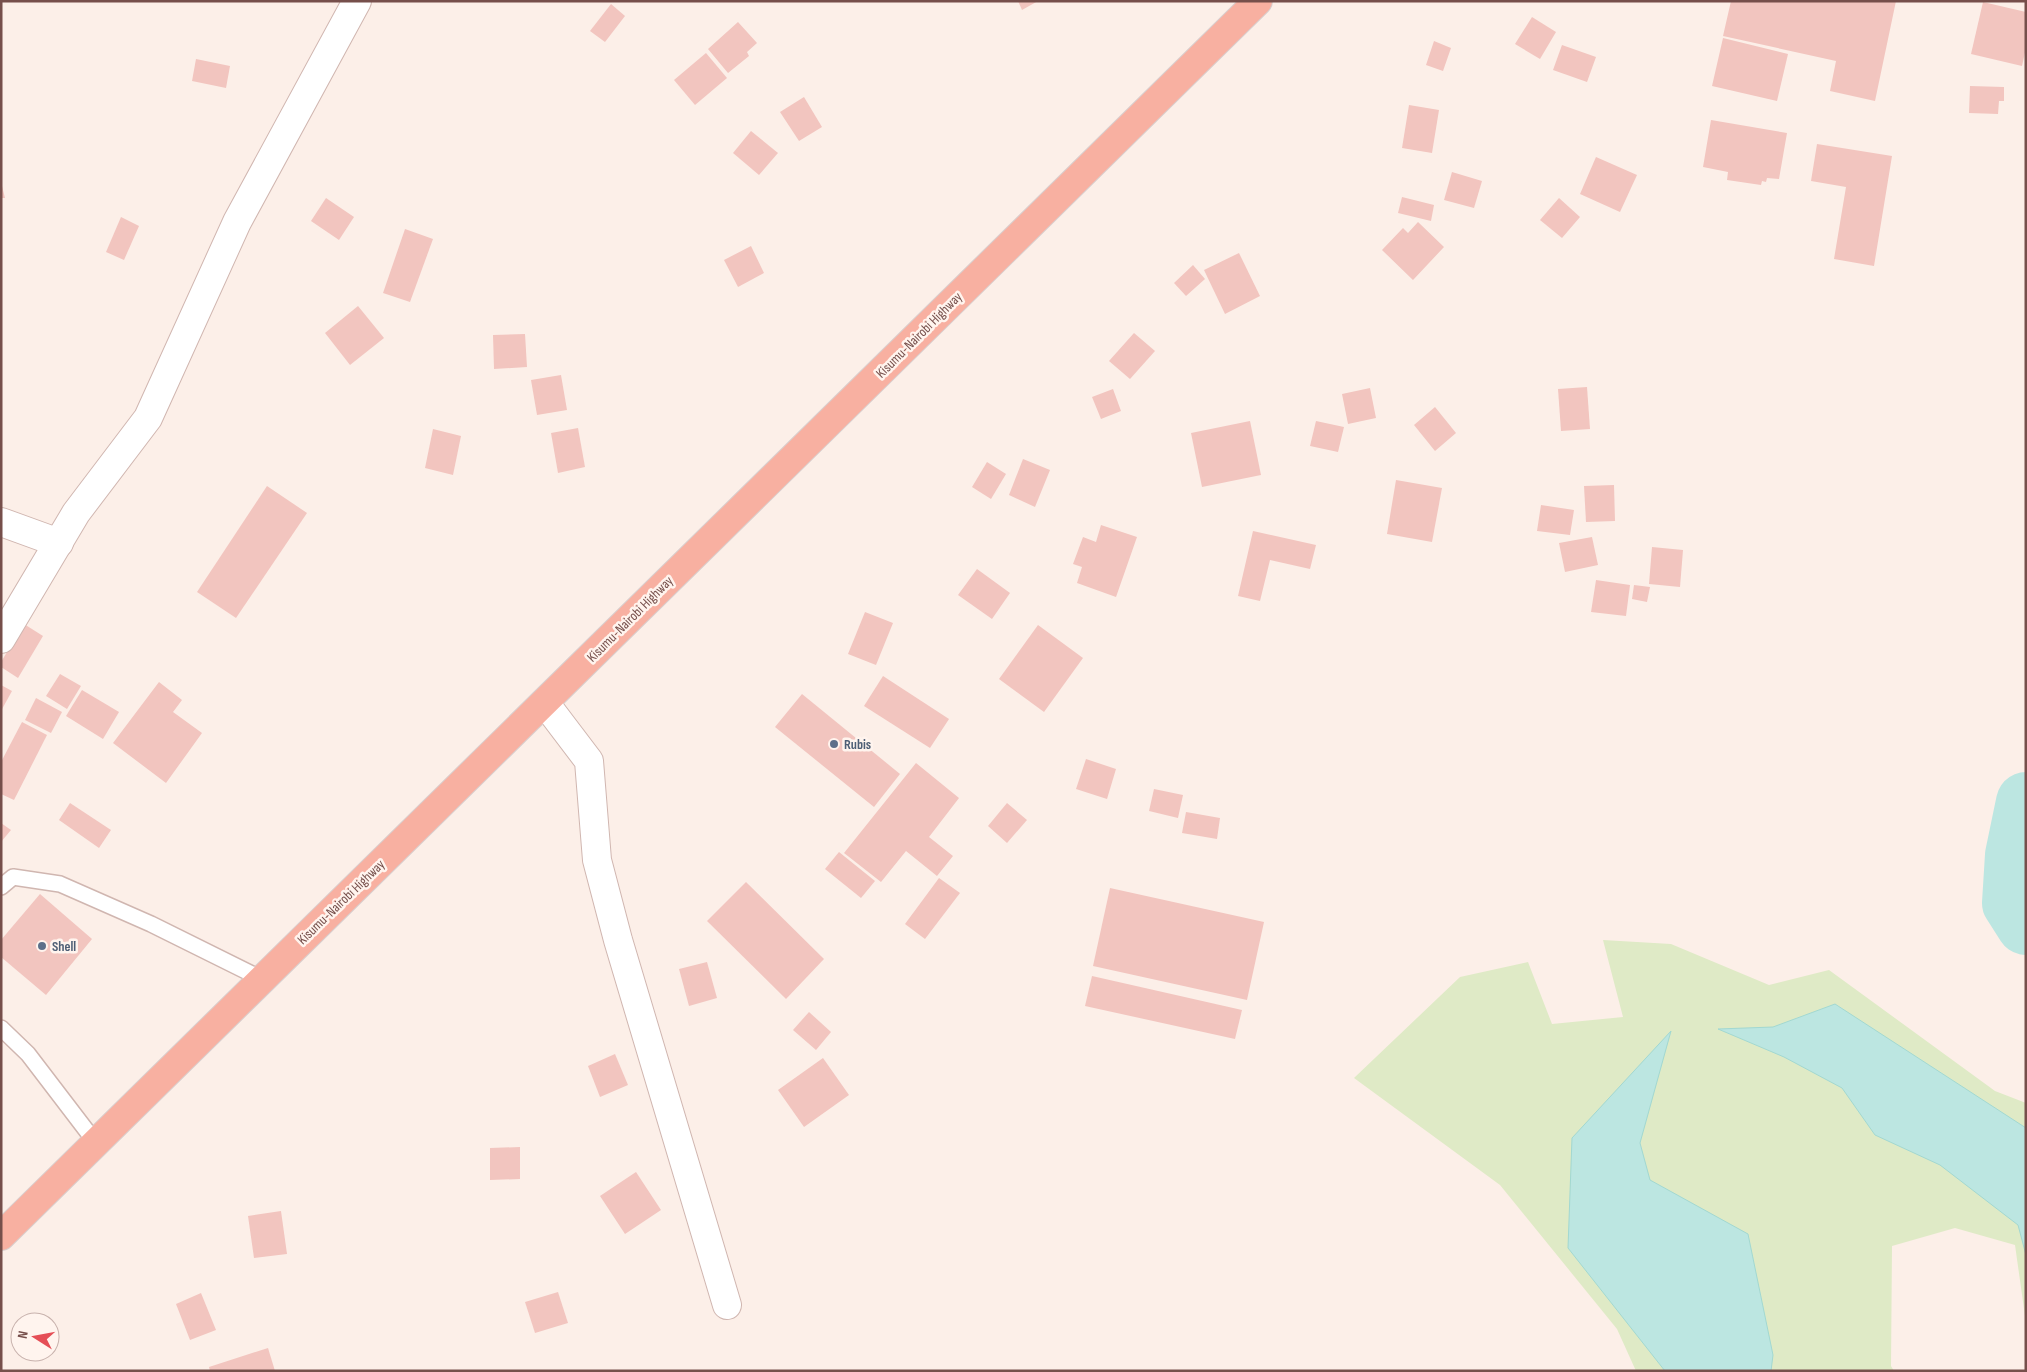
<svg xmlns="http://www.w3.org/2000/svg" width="2027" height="1372" viewBox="0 0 2027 1372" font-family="'Sofia Sans Condensed',sans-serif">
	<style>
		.green { fill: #dfeac6 }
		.water { fill: #bce6e1; stroke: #a2d8d1 }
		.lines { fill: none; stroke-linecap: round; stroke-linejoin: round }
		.river { stroke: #bce6e1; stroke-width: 60 }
		.building { fill: #f2c5bf }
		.service-casing { stroke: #d0b6b0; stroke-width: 18 }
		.minor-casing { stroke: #d0b6b0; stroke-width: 30 }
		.trunk-casing { stroke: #d9cecd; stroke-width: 30 }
		.service { stroke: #fff; stroke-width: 15 }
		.minor { stroke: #fff; stroke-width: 28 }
		.trunk { stroke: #f8b0a1; stroke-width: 28 }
		.service-dot { fill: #5c6f8a; stroke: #fff4ee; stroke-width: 2 }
		.labels { text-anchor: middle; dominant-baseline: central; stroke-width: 5; stroke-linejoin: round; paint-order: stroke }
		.street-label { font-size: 14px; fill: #764f4b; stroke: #fff4ee }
		.service-label { font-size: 14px; font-weight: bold; fill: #4e5e75; stroke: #fff4ee; text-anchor: start }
	</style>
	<rect width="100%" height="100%" fill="#fcefe8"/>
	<polygon class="green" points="1603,940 1671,944 1769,985 1829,970 1995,1091 2026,1103 2026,1323 2015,1245 1955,1228 1892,1246 1891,1366 1894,1371 1636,1371 1617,1329 1500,1185 1354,1078 1460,977 1528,962 1552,1024 1623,1017"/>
	<g class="water">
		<polygon points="1835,1004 2026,1128 2026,1255 2018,1225 1940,1165 1875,1135 1842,1088 1784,1057 1718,1029 1773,1027"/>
		<polygon points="1671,1031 1640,1143 1650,1180 1748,1234 1773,1355 1771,1371 1665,1371 1568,1248 1572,1138"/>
	</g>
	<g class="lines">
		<polyline class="river" points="2026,802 2015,855 2012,903 2026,925"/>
	</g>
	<g class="building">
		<polygon points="1018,1 1038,1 1022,10"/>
		<polygon points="1731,1 1896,1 1875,101 1830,91 1836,61 1723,36"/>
		<polygon points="1983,2 2026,12 2026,48 2022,66 1971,54"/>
		<polygon points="611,4 625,16 605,42 590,31"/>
		<polygon points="1532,17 1556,32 1540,59 1515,44"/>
		<polygon points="738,22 757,43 747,52 749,56 728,73 708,49"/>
		<polygon points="1723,38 1788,54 1777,101 1712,86"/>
		<polygon points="1434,41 1451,48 1443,71 1426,65"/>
		<polygon points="1562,45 1596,57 1587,82 1553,70"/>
		<polygon points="706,53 727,78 695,105 674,80"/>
		<polygon points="196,59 230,66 226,88 192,81"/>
		<polygon points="1970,86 2004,87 2004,101 1999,101 1998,114 1969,113"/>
		<polygon points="804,97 822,127 799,141 780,112"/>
		<polygon points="1409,105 1439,110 1432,153 1402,148"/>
		<polygon points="1711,120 1787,133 1779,179 1767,178 1766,182 1762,181 1761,185 1727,180 1728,172 1703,167"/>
		<polygon points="751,131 778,153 759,175 733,153"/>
		<polygon points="1817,144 1892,156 1874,266 1834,259 1846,187 1811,181"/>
		<polygon points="1596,157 1637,175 1620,212 1580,194"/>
		<polygon points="1452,172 1482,181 1474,208 1444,200"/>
		<polygon points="1,182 5,198 1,198"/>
		<polygon points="1402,197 1434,205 1431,221 1398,213"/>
		<polygon points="326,198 354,217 339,240 311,221"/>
		<polygon points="1559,198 1580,217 1562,238 1540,220"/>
		<polygon points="121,217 139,226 124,260 106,252"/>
		<polygon points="1418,222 1444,247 1413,280 1382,250 1403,228 1408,233"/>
		<polygon points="405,229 433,239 410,302 383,293"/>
		<polygon points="751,246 764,273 738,287 724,260"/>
		<polygon points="1239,253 1260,296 1225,314 1204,270"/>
		<polygon points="1193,265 1205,279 1186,296 1174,283"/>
		<polygon points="358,306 384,338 350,365 325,333"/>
		<polygon points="1134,333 1155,351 1130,379 1109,361"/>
		<polygon points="525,334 527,367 494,369 493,335"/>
		<polygon points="561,375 567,410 537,415 531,380"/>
		<polygon points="1587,387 1590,429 1561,431 1558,389"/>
		<polygon points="1370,388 1376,418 1348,424 1342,394"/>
		<polygon points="1113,389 1121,411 1101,419 1092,397"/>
		<polygon points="1435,407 1456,433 1435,451 1414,425"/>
		<polygon points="1250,421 1261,475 1202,487 1191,433"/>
		<polygon points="1316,421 1344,427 1338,452 1310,446"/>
		<polygon points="578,428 585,467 558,473 551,433"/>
		<polygon points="433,429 461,436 453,475 425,468"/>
		<polygon points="1023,459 1050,470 1035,507 1009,495"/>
		<polygon points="987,462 1006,474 991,499 972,487"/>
		<polygon points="1396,480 1442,488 1432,542 1387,534"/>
		<polygon points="1614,485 1615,521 1586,522 1584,486"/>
		<polygon points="267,486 307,513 236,618 197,592"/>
		<polygon points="1541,505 1574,510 1570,535 1537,531"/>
		<polygon points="1101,525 1137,537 1116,597 1077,583 1082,567 1073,564 1083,537 1096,542"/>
		<polygon points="1253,531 1316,545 1310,569 1270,560 1260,601 1238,596"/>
		<polygon points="1592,537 1598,565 1565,572 1559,543"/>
		<polygon points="1652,547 1683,550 1680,587 1649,584"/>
		<polygon points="977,569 1010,593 992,619 958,595"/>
		<polygon points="1596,580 1630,585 1626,616 1591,612"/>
		<polygon points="1634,585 1650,587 1647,602 1632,599"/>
		<polygon points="865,612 893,623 876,665 848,654"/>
		<polygon points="24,624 43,636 18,678 1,667 1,662"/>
		<polygon points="1038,625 1083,658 1044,712 999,679"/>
		<polygon points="60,674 81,686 67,709 46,696"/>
		<polygon points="883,676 949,719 930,748 864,706"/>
		<polygon points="159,682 182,700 173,712 202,733 166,783 113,743"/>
		<polygon points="1,685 12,691 1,711"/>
		<polygon points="82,690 119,712 103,739 66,716"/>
		<polygon points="802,694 900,774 874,807 775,727"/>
		<polygon points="36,698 62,712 51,733 25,720"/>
		<polygon points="22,722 47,735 14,800 1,794 1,762"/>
		<polygon points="1086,759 1116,769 1107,799 1076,789"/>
		<polygon points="916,763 959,798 929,837 953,856 937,876 906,851 881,882 844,853"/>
		<polygon points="1154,789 1183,795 1178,818 1149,811"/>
		<polygon points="70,803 111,830 99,848 59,820"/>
		<polygon points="1007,803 1027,820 1007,843 988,826"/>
		<polygon points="1186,812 1220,818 1217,839 1182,833"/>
		<polygon points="1,823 11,830 1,842"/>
		<polygon points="839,852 875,881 861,898 825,869"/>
		<polygon points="939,878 960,893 925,939 905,924"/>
		<polygon points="746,882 824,959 786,999 707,921"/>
		<polygon points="1110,888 1264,922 1247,1000 1093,966"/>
		<polygon points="40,894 92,939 46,995 1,957 1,940"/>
		<polygon points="707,962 717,998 689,1006 679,969"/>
		<polygon points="1092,976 1242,1010 1235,1039 1085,1006"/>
		<polygon points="809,1012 831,1032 816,1050 793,1030"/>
		<polygon points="615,1054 628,1085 600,1097 588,1066"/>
		<polygon points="823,1058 849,1095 804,1127 778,1090"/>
		<polygon points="520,1147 520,1179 490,1180 490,1148"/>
		<polygon points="636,1172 661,1210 625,1234 600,1196"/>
		<polygon points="281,1211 287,1254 254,1258 248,1216"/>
		<polygon points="558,1292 568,1323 535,1333 525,1302"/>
		<polygon points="201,1293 216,1330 190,1340 176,1304"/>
		<polygon points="268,1348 275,1371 210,1371 209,1367"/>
	</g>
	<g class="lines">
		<g class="service-casing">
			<g id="service">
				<polyline points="1,887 13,877 60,884 151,924 262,979"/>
				<polyline points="1,1028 28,1054 96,1143"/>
			</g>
		</g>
		<g class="minor-casing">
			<g id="minor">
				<polyline points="1,522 59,543"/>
				<polyline points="1,639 76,513 148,418 237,222 357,1"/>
				<polyline points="545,703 589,761 597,860 618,940 727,1305"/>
			</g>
		</g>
		<g class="trunk-casing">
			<polyline id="trunk" points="1,1236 1258,1"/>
		</g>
		<use href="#service" class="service"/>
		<use href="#minor" class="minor"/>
		<use href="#trunk" class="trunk"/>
	</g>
	<g class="service-dot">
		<circle cx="834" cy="744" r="5"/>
		<circle cx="42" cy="946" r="5"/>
	</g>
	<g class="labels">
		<g class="street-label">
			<text transform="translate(919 335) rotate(-45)">Kisumu-Nairobi Highway</text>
			<text transform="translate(630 619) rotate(-45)">Kisumu-Nairobi Highway</text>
			<text transform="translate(341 902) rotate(-44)">Kisumu-Nairobi Highway</text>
		</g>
		<g class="service-label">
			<text x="844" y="744">Rubis</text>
			<text x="52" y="946">Shell</text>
		</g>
	</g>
	<rect width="2027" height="1372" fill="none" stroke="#764f4b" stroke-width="5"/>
	<g transform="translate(35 1337) rotate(281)"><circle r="24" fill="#fff4ee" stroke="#c8b2ad"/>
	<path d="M0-4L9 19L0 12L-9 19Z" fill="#e54e56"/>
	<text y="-8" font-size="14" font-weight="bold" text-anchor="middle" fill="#764f4b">N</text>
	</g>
</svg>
